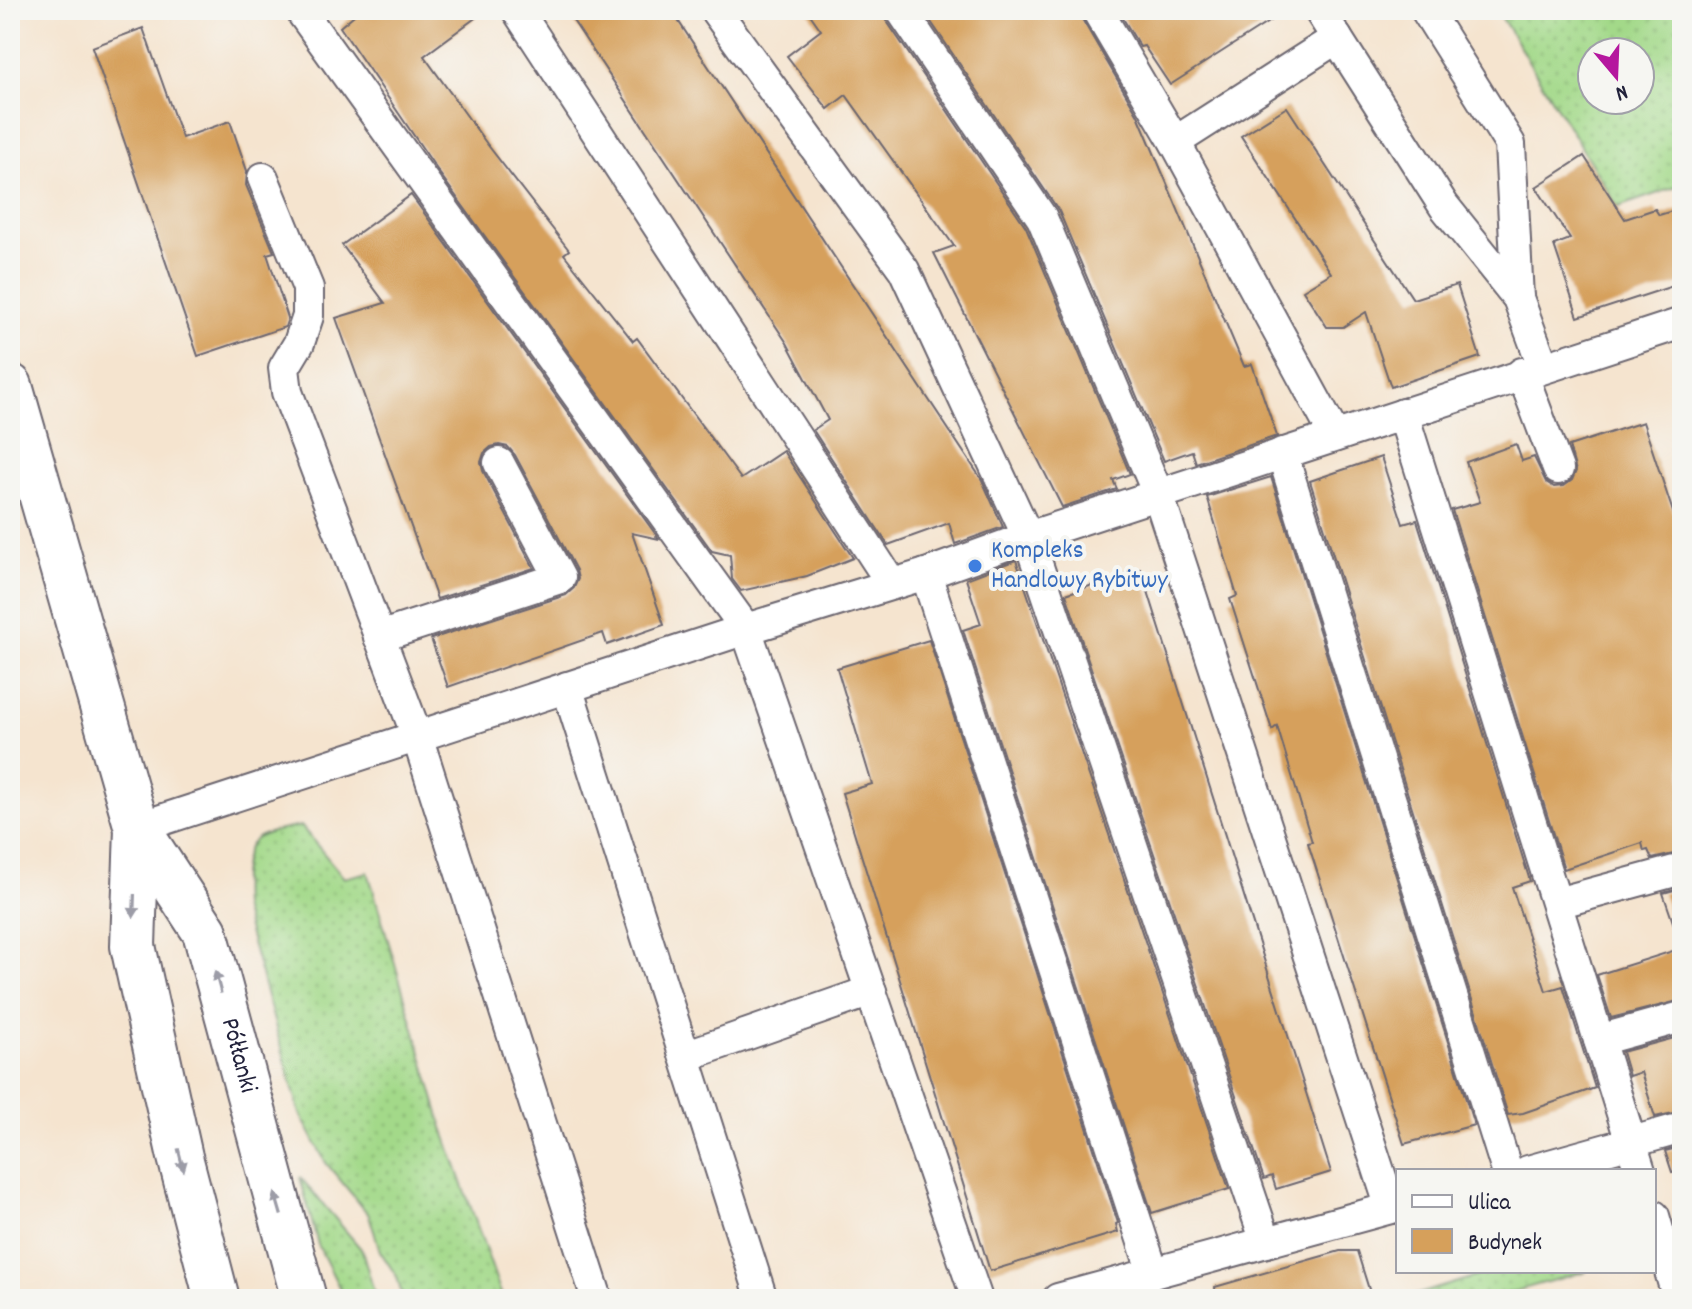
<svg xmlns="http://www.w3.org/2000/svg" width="1692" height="1309" viewBox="0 0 1692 1309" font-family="Dekko,sans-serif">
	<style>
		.grass { fill: url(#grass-dots); stroke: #627e62; stroke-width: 2; fill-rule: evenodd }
		.building { fill: #d6a05b }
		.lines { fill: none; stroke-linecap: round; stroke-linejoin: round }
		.service-casing { stroke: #6c666f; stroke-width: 34 }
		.tertiary-casing { stroke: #6c666f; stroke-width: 48 }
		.service { stroke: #fff; stroke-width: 30 }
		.tertiary { stroke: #fff; stroke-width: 44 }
		.oneway { fill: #9c9ca7 }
		.shop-dot { fill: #3f7fe0; stroke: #f6f6f2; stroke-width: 3 }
		.labels { text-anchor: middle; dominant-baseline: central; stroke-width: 8; stroke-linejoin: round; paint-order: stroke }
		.shop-label { font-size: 26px; fill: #366cbe; stroke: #f6f6f2; text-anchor: start }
		.street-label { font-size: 26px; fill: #22223b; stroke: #f6f6f2 }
	</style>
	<defs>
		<pattern id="grass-dots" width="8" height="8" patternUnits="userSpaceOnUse" patternTransform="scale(2)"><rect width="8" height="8" fill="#a3d989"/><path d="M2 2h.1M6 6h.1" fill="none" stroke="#8cba77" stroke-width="1.8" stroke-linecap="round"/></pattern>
	</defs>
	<rect width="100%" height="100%" fill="#f6f6f2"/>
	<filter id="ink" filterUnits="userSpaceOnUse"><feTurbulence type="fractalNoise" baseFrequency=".0125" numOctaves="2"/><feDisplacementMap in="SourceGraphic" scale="16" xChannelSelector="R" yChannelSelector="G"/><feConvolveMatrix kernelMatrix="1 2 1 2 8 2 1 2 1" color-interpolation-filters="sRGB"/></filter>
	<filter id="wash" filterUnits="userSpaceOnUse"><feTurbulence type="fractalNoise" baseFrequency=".006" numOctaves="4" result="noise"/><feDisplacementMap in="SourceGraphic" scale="32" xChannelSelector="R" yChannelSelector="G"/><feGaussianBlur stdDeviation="1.8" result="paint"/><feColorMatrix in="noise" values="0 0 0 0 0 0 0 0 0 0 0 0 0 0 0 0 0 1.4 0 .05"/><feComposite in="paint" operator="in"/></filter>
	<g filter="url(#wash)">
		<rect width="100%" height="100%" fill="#f5e4cf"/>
		<g class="grass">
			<path d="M1497,10H1682V185L1618,207ZM1592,52H1640V100H1592Z"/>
			<path d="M301,826L344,878L368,872L444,1131L503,1299H403L397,1277L380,1251L369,1215L326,1163L300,1114L242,907C241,890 240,849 257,838C268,831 288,829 301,826Z"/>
			<polygon points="300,1177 362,1250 376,1299 345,1299 318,1245"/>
			<polygon points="1493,1271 1587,1271 1487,1299 1403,1299"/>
		</g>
		<g id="blocks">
			<g class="building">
				<polygon points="360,10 486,10 424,56 487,144 569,250 564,254 633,341 637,338 741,479 783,451 853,558 807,576 741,591 732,579 730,555 712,551 440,174 340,27"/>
				<polygon points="566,10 671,10 982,480 1003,527 955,544 949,523 888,545 813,430 828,420 787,343"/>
				<polygon points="807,10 883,10 886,20 1026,227 1130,474 1113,480 1117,489 1062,507 934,253 954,246 846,95 828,109 787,56 821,30"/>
				<polygon points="923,10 1079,10 1082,19 1138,115 1244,366 1252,364 1277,436 1196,463 1192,451 1164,461 1059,211"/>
				<polygon points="1118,10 1287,10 1170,85 1144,46 1140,47"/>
				<polygon points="143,28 182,138 230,121 247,171 246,185 274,252 267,254 288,318 285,327 198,356 92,47"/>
				<polygon points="1287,107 1413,299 1457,285 1480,357 1391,387 1366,312 1343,327 1327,327 1303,290 1331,273 1241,136"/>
				<polygon points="1584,156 1625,219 1655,209 1659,215 1682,208 1682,283 1578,317 1554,245 1570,239 1536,187"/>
				<polygon points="411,195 659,539 632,533 664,625 607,645 603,633 448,687 431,639 566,595 574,588 578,579 576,570 515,455 508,447 499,445 491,447 484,453 481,462 483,471 534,568 437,599 336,318 385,303 342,245"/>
				<polygon points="1643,422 1682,539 1682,852 1652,859 1648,850 1644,851 1642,843 1564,869 1452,510 1480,502 1466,462 1516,444 1522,461 1534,457 1546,482 1554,487 1564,486 1572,480 1576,471 1569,446"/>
				<polygon points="1381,457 1403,524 1417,520 1530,881 1512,887 1546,991 1563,986 1595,1088 1523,1113 1508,1115 1310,481"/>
				<polygon points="1271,477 1474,1125 1404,1144 1308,843 1312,842 1277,726 1272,730 1230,599 1237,596 1207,497"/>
				<polygon points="1016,560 1229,1189 1152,1213 963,630 981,624 966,579"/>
				<polygon points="1141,569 1331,1172 1276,1189 1272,1176 1264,1179 1066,594"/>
				<polygon points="929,640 1118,1223 1116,1224 1118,1232 990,1271 842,793 872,784 837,668"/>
				<polygon points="1682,888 1682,926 1675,928 1663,893"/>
				<polygon points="1682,948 1682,1000 1611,1018 1597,975"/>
				<polygon points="1682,1036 1682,1111 1655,1117 1641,1072 1629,1076 1622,1052"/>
				<polygon points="1682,1147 1682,1170 1672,1172 1665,1151"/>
				<polygon points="1340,1251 1357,1251 1372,1299 1216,1299 1215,1287"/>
			</g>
		</g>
	</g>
	<g filter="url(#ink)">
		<use href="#blocks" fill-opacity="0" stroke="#6c666f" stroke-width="2"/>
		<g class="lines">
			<g class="service-casing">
				<g id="service">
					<polyline points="300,10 746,629 977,1299"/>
					<polyline points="517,10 892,584"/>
					<polyline points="715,10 904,270 1028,537 1266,1242"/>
					<polyline points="901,10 1042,218 1158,494 1391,1208"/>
					<polyline points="1097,10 1175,142 1335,436"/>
					<polyline points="1319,10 1444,206 1518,298 1543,366"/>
					<polyline points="1426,10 1510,144 1518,298"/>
					<polyline points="1175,142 1337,38"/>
					<polyline points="263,178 308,288 308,316 299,343 284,368 287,392 417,736 597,1299"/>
					<polyline points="1522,373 1558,469"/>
					<polyline points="1403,414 1640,1171"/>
					<polyline points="1282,453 1507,1171"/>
					<polyline points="926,574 1153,1273"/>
					<polyline points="379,637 560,578 499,463"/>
					<polyline points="567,687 762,1299"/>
					<polyline points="137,828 746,629 926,574 1028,537 1682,323"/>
					<polyline points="1557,903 1682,869"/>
					<polyline points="1599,1040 1682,1017"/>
					<polyline points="685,1056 871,991"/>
					<polyline points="1528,1171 1682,1128"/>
					<polyline points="1654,1216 1678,1299"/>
					<polyline points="1058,1299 1398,1206"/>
				</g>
			</g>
			<g class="tertiary-casing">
				<g id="tertiary">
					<path id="s1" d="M10,386L137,828L205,932L304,1299"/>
					<polyline points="137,828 133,946 180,1157 217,1299"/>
				</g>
			</g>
			<use href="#service" class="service"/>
			<use href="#tertiary" class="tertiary"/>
		</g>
		<defs><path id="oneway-solid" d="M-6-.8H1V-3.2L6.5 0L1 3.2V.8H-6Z" transform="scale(2)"/></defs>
		<g class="oneway">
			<use href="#oneway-solid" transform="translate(134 906) rotate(92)"/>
			<use href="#oneway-solid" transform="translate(218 982) rotate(-105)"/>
			<use href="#oneway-solid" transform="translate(181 1160) rotate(76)"/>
			<use href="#oneway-solid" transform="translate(278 1204) rotate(-106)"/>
		</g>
	</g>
	<circle class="shop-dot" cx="975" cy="566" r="8"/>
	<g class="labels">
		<g class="shop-label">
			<text x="991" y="551">Kompleks<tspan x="991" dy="30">Handlowy Rybitwy</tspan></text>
		</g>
		<g class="street-label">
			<text stroke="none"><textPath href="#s1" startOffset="712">Półłanki</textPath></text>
		</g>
	</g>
	<rect width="1692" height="1309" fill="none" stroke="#f6f6f2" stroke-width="40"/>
	<rect x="1396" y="1169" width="260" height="104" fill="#f6f6f2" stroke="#a1a1a9" stroke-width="2"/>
	<rect x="1412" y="1195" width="40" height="12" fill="#ffffff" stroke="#a1a1a9" stroke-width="2"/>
	<text x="1468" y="1209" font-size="24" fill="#22223b">Ulica</text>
	<rect x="1412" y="1229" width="40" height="24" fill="#d6a05b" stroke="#a1a1a9" stroke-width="2"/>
	<text x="1468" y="1249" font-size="24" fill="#22223b">Budynek</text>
	<g transform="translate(1616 76) rotate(161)"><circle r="38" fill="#f6f6f2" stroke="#a1a1a9" stroke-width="2"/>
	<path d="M0-6L14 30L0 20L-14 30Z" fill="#b5179e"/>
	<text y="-12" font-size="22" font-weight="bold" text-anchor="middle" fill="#22223b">N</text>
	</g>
</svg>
